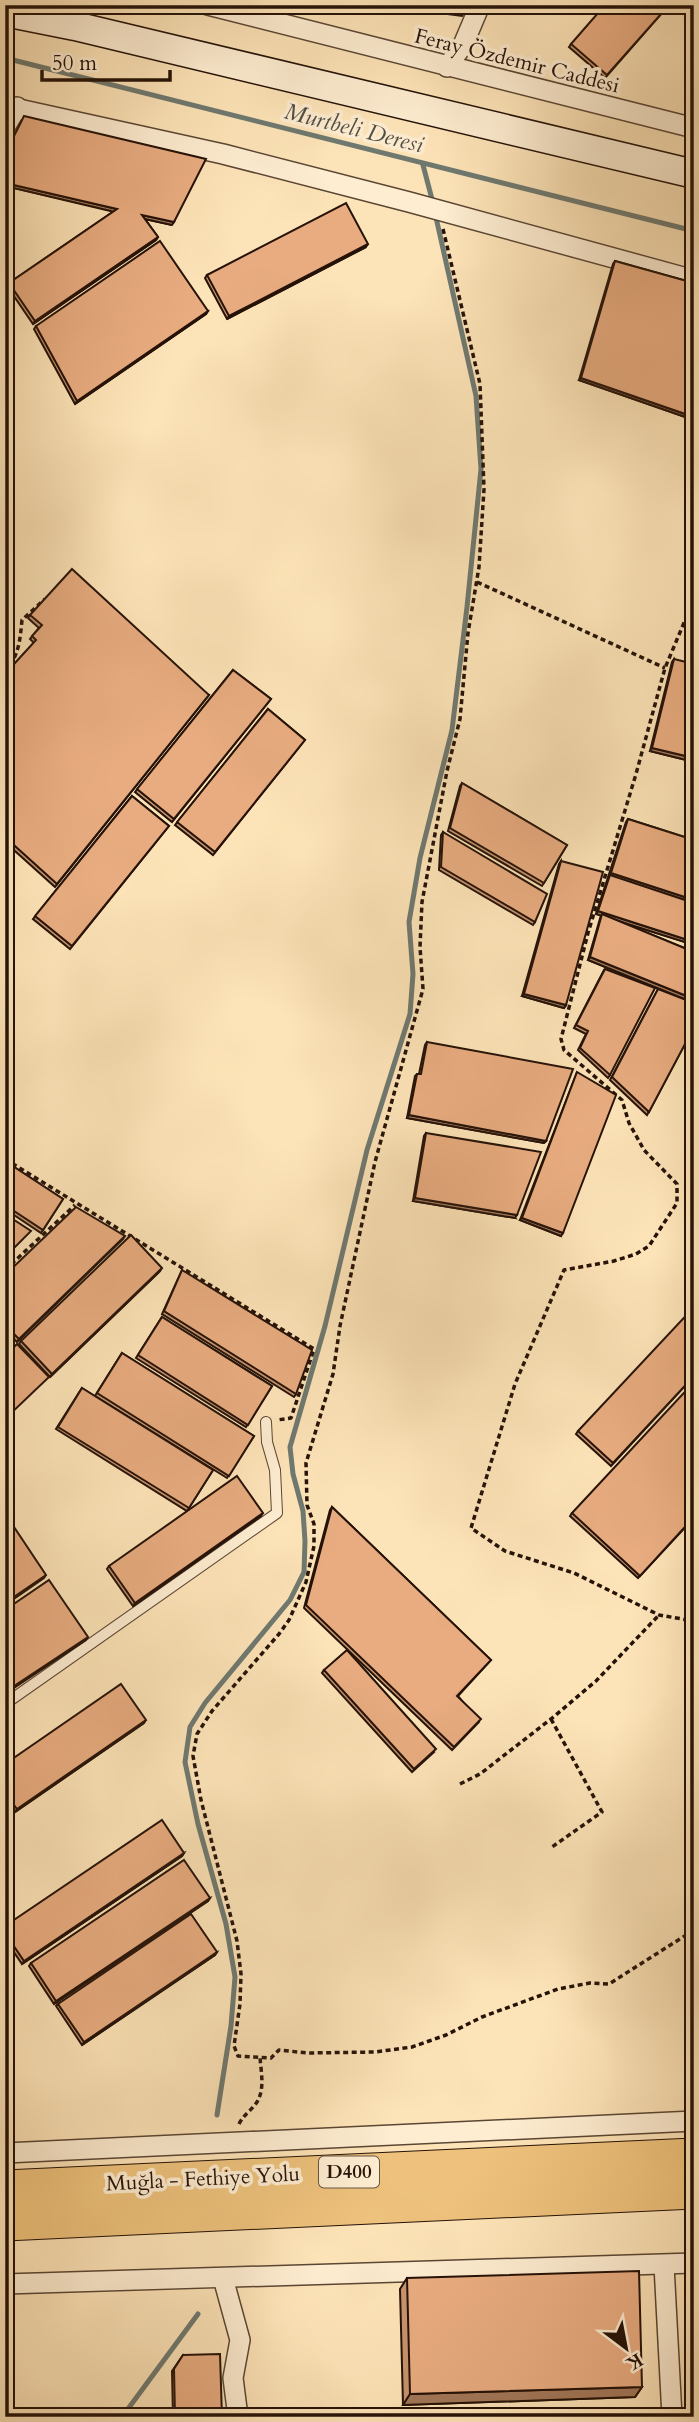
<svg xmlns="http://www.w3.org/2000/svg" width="699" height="2422" viewBox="0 0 699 2422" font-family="Cardo,serif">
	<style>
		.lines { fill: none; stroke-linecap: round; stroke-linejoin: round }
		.stream { stroke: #6f7970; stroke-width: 5 }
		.lane-casing { stroke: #5b4634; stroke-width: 12 }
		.street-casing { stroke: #5b4634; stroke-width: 22 }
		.secondary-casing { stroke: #251208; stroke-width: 31 }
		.highway-casing { stroke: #251208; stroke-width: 39 }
		.path { stroke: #251208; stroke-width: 3.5; stroke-dasharray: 5 3.5; stroke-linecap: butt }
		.lane { stroke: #feedd1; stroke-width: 10 }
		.street { stroke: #feedd1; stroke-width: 19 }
		.secondary { stroke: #feedd1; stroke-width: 28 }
		.highway { stroke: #eec27c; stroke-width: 37 }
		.wall { fill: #c8946e; stroke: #251208; stroke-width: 2 }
		.shaded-wall { fill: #a2785a; stroke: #251208; stroke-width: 2 }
		.building { fill: #e8ac80; stroke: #251208; stroke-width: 2 }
		.labels { text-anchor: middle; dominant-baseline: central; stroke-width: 7; stroke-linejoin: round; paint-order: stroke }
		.shield { fill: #feedd1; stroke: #665444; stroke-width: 2 }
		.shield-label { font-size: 19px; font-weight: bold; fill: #251208 }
		.street-label { font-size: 21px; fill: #251208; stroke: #feedd1 }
		.water-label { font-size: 23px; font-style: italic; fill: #504e45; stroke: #feedd1 }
	</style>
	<rect width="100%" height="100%" fill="#fde4b8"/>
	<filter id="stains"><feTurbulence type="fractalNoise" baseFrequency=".00286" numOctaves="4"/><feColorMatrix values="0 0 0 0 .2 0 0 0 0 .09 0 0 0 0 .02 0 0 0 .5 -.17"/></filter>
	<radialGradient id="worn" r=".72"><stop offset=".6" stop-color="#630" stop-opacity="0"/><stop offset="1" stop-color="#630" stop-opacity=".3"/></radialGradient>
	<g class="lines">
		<g class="stream">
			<polyline points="5,58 694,231"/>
			<polyline points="423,165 433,203"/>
			<polyline points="217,2115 231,2026 235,1977 226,1924 198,1824 185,1762 190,1727 205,1703 290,1600 304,1572 305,1541 303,1511 293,1474 290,1447 325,1326 367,1150 410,1014 413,974 409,922 420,858 452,730 467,607 481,469 476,396 435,213"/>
			<polyline points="122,2417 198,2314"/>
		</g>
		<g class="lane-casing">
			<polyline id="lane" points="5,1704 277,1513 275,1470 267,1442 266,1422"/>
		</g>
		<g class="street-casing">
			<g id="street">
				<polyline points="208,5 694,128"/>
				<polyline points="447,67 463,45 480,5"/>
				<polyline points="5,106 223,154 409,202 694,280"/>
				<polyline points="5,127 17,107"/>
				<polyline points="5,2153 694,2121"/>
				<polyline points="664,2265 672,2417"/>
				<polyline points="223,2278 240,2340 233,2378 238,2417"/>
				<polyline points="5,2284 694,2263"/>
			</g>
		</g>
		<g class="secondary-casing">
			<polyline id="secondary" points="5,12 75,26 694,174"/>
		</g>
		<g class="highway-casing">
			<g id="highway">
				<polyline points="5,2189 694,2157"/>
				<polyline points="5,2222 694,2190"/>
			</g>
		</g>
		<g class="path">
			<polyline points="443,229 480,384 484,489 479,567 468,633 460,719 447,771 422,902 420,947 423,989 375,1162 340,1326 333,1374 306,1463 307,1505 314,1524 314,1546 306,1582 289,1620 279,1634 212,1711 197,1734 193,1756 201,1800 237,1941 241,1974 240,2004 234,2046 238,2056 271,2058 279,2050 308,2053 375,2052 412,2047 446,2035 482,2017 558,1989 590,1983 609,1984 694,1930"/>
			<polyline points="477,582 665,668"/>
			<polyline points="694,599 665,668 636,774 588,933 561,1039 564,1050 622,1100 629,1123 644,1150 677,1184 677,1203 649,1246 636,1254 614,1261 564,1270 515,1384 471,1528 505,1551 574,1573 659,1615 694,1621"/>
			<path d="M5,672C19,656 20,640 22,620L45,599"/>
			<polyline points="5,1159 314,1349 291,1418 277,1420"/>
			<polyline points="5,1270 75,1205"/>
			<polyline points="551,1719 602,1812 552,1847"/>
			<polyline points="460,1784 480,1774 551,1719 596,1681 659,1615"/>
			<path d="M239,2124C244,2114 252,2110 257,2102C265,2089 261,2072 260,2057"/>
		</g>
		<use href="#lane" class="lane"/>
		<use href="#street" class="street"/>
		<use href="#secondary" class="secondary"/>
		<use href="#highway" class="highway"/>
	</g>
	<g class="wall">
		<polygon points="669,5 605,78 569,47 571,44"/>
		<polygon points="5,153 172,225 145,219 158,237 156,240 33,324 7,286 9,283 114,211 5,186"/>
		<polygon points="366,247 227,319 205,278 207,275"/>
		<polygon points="615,261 694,283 694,420 579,380 613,264"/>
		<polygon points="208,311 206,314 75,404 34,329 36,326"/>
		<polygon points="30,615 209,695 55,887 5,842 5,674 34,643 30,639 39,628 28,618"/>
		<polygon points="674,659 694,762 650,751 672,662"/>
		<polygon points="233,670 271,699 172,822 135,792"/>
		<polygon points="268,709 305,740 213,855 175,825"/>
		<polygon points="462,783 567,845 542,886 448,831 460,786"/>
		<polygon points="132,796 169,826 70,949 33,919"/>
		<polygon points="628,819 694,840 694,945 615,920 694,952 694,1027 647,1115 610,1080 658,989 683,999 588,960 601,915 596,914 626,822"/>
		<polygon points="443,832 535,922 533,925 439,870 441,835"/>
		<polygon points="561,861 566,1005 564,1008 522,996 559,864"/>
		<polygon points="603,972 610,1075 608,1078 578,1050 586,1034 574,1028"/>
		<polygon points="427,1042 546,1141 544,1143 407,1118 415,1076 417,1074 419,1074 425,1045"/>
		<polygon points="577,1072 561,1236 520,1220"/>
		<polygon points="426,1133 515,1218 413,1201 424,1136"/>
		<polygon points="5,1161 63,1199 41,1233 5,1209"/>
		<polygon points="125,1236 17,1342 5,1330 5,1275"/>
		<polygon points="182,1270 296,1394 294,1397 162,1314"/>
		<polygon points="160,1271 50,1377 19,1344 21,1341"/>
		<polygon points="162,1317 272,1386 246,1427 136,1358"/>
		<polygon points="122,1353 254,1436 227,1478 95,1396"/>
		<polygon points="694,1376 611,1466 576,1434 578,1431"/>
		<polygon points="82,1388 213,1470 187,1511 56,1429"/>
		<polygon points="332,1507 491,1660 458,1696 479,1722 452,1750 304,1608 330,1510"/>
		<polygon points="572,1513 694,1518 638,1578 570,1516"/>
		<polygon points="261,1516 133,1606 107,1569 109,1566"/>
		<polygon points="324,1670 434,1752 412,1772 322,1673"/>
		<polygon points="144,1723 15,1812 5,1798 5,1764"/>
		<polygon points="184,1853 182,1856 22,1964 5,1939 5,1926"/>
		<polygon points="210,1898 208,1901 54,2004 29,1966 31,1963"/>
		<polygon points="217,1952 215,1955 82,2045 56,2006 58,2004"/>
		<polygon points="407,2278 642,2387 635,2397 403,2405 400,2289"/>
		<polygon points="183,2355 222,2417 173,2417 172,2371"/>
	</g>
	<g class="shaded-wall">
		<polygon points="380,5 399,5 397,8"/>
		<polygon points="419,7 464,13 462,16 417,10"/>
		<polygon points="5,183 117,209 115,212 5,186"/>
		<polygon points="142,215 174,222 172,225 140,218"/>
		<polygon points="158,237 156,240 33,324 35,321"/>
		<polygon points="368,244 366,247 227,319 229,316"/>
		<polygon points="208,311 206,314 75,404 77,401"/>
		<polygon points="581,378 694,417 694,420 579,380"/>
		<polygon points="652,748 694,758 694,762 650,751"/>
		<polygon points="611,873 694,900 694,903 609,876"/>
		<polygon points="598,911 694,942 694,945 596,914"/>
		<polygon points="590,957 694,999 694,1003 588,960"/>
		<polygon points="524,994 566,1005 564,1008 522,996"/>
		<polygon points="409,1115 546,1141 544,1143 407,1118"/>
		<polygon points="415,1198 517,1215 515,1218 413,1201"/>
		<polygon points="522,1218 563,1233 561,1236 520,1220"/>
		<polygon points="125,1236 123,1239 17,1342 19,1339"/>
		<polygon points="162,1268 160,1271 50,1377 52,1374"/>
		<polygon points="263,1513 261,1516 133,1606 135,1603"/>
		<polygon points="46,1575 44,1578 5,1605 5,1603"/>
		<polygon points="88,1637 86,1640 5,1694 5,1692"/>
		<polygon points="146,1720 144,1723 15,1812 17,1809"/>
		<polygon points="184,1853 182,1856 22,1964 24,1961"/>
		<polygon points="210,1898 208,1901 54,2004 56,2001"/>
		<polygon points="217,1952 215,1955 82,2045 84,2042"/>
		<polygon points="642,2387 635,2397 403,2405 410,2394"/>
	</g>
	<g class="building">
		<polygon points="420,5 465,5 464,13 419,7"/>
		<polygon points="605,5 669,5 607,75 571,44"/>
		<polygon points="24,116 206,159 174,222 142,215 158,237 35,321 9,283 117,209 5,183 5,154"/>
		<polygon points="346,203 368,244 229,316 207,275"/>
		<polygon points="160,241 208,311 77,401 36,326"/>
		<polygon points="615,261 694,283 694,417 581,378"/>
		<polygon points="72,569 209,695 57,884 5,837 5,674 36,640 32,636 42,625 30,615"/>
		<polygon points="674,659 694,664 694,758 652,748"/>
		<polygon points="233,670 271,699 174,819 137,789"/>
		<polygon points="268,709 305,740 215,852 177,822"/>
		<polygon points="462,783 567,845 544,883 450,828"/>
		<polygon points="132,796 169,826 72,946 35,916"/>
		<polygon points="628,819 694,840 694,900 611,873"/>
		<polygon points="443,832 547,894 535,922 441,867"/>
		<polygon points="561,861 603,872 566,1005 524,994"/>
		<polygon points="610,875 694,903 694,942 598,911"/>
		<polygon points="602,914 694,952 694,999 590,957"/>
		<polygon points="605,969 655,988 610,1075 580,1048 588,1031 576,1025"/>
		<polygon points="658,989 694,1003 694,1027 649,1112 612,1077"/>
		<polygon points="427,1042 573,1069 546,1141 409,1115 417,1074 421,1074"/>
		<polygon points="577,1072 616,1095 563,1233 522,1218"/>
		<polygon points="426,1133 541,1152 517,1215 415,1198"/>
		<polygon points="5,1161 63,1199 43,1230 5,1205"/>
		<polygon points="76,1207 125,1236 19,1339 5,1325 5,1275"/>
		<polygon points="5,1214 31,1231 5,1257"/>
		<polygon points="131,1235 162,1268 52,1374 21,1341"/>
		<polygon points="182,1270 312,1350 296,1394 164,1311"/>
		<polygon points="694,1307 694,1376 613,1463 578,1431"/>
		<polygon points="162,1317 272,1386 248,1425 138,1355"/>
		<polygon points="17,1344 49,1377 5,1419 5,1356"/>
		<polygon points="122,1353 254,1436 229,1476 97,1393"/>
		<polygon points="694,1382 694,1517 640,1576 572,1513"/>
		<polygon points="82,1388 213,1470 189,1508 58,1427"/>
		<polygon points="237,1476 263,1513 135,1603 109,1566"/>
		<polygon points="332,1507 491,1660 457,1696 481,1719 454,1747 306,1605"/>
		<polygon points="8,1518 46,1575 5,1603 5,1520"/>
		<polygon points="49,1580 88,1637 5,1692 5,1610"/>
		<polygon points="347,1650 436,1749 414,1769 324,1670"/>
		<polygon points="121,1684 146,1720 17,1809 5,1793 5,1764"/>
		<polygon points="162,1820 184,1853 24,1961 5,1933 5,1926"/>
		<polygon points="184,1860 210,1898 56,2001 31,1963"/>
		<polygon points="191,1914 217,1952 84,2042 58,2004"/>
		<polygon points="639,2271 642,2387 410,2394 407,2278"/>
		<polygon points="220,2354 222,2417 175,2417 174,2369 183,2355"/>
	</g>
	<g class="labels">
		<rect class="shield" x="319" y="2156.5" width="60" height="31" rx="5"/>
		<g class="shield-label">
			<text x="349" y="2172">D400</text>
		</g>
		<g class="street-label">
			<text transform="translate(517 61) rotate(14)">Feray Özdemir Caddesi</text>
			<text transform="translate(203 2179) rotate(-3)">Muğla - Fethiye Yolu</text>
		</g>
		<g class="water-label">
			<text transform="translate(354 128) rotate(14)">Murtbeli Deresi</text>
		</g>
	</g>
	<rect width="699" height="2422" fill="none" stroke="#fde4b8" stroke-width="28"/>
	<rect x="7" y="7" width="685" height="2408" fill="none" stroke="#251208" stroke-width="3.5"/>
	<rect x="14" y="14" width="671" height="2394" fill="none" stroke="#251208" stroke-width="2"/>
	<g transform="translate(626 2348) rotate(148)" stroke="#feedd1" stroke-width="5" paint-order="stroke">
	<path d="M0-5L12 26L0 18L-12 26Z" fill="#251208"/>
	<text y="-10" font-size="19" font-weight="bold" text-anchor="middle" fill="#251208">K</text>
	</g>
	<path d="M42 70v10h128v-10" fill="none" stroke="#251208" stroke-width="3.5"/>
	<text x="52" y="70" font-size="21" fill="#251208" stroke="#feedd1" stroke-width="5" paint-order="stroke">50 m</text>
	<rect width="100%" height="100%" filter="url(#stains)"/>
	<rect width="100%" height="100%" fill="url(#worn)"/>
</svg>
